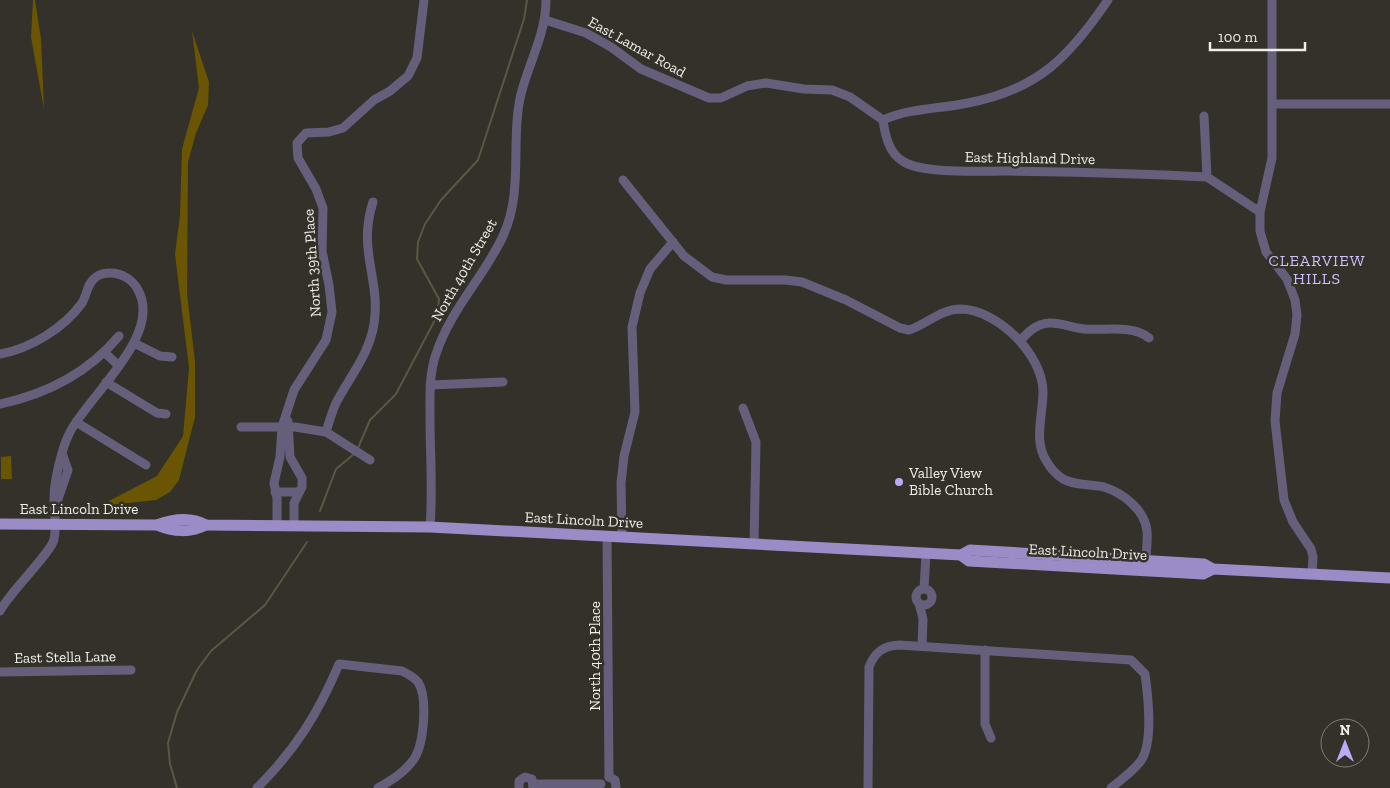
<svg xmlns="http://www.w3.org/2000/svg" width="1390" height="788" viewBox="0 0 1390 788" font-family="'Zilla Slab',serif">
	<style>
		.green { fill: #6a5602 }
		.lines { fill: none; stroke-linecap: round; stroke-linejoin: round }
		.stream { stroke: #5c5645; stroke-width: 2 }
		.minor { stroke: #665f7c; stroke-width: 9 }
		.major { stroke: #9b8cc7; stroke-width: 11 }
		.poi-dot { fill: #bda9f5; stroke: #333129; stroke-width: 2 }
		.labels { text-anchor: middle; dominant-baseline: central; stroke-width: 5; stroke-linejoin: round; paint-order: stroke }
		.street-label { font-size: 15px; fill: #eeede7; stroke: #333129 }
		.poi-label { font-size: 15px; fill: #eeede7; stroke: #333129; text-anchor: start }
		.neighbourhood-label { font-size: 16px; letter-spacing: 1px; fill: #cec0f9; stroke: #333129 }
	</style>
	<rect width="100%" height="100%" fill="#333129"/>
	<g class="green">
		<polygon points="33,0 35,0 41,39 44,109 31,37"/>
		<polygon points="192,31 209,82 208,105 196,133 188,162 187,293 195,362 195,417 179,480 170,492 156,500 110,505 105,503 157,476 183,436 189,368 175,254 180,215 182,149 199,88"/>
		<polygon points="11,456 12,479 1,479 1,457"/>
	</g>
	<g class="lines">
		<g class="stream">
			<polyline points="358,448 370,420 396,394 437,316 439,299 417,259 418,242 425,224 441,200 478,160 524,19 527,0"/>
			<polyline points="320,511 336,469 354,454"/>
			<polyline points="177,788 170,764 168,743 177,712 197,670 211,651 265,605 307,542"/>
		</g>
		<g class="minor">
			<polyline points="1272,0 1272,158 1260,212 1260,231 1266,252 1287,279 1295,300 1297,315 1295,334 1277,393 1275,421 1284,500 1293,522 1311,549 1313,557 1312,574"/>
			<polyline points="545,20 586,33 611,47 641,69 709,98 721,98 747,86 766,83 804,89 832,90 850,97 883,120"/>
			<polyline points="1273,104 1390,104"/>
			<polyline points="1204,116 1207,177 1260,212"/>
			<path d="M883,120C885,135 889,154 904,162C925,174 980,171 1006,171C1073,172 1140,173 1207,177"/>
			<path d="M883,120C910,108 939,109 968,103C1038,90 1070,56 1108,0"/>
			<path d="M623,180L684,256L712,277L726,280H785L802,282L846,300L900,328L909,330C927,324 941,309 961,309C998,310 1043,355 1043,392C1043,415 1033,442 1047,462C1051,469 1057,475 1063,479C1075,486 1091,484 1104,487C1123,493 1145,510 1147,531C1148,542 1146,554 1145,565"/>
			<path d="M1020,341C1028,332 1036,324 1049,323C1060,322 1072,328 1084,329C1104,331 1132,324 1149,338"/>
			<polyline points="134,343 160,356 172,357"/>
			<polyline points="105,353 119,366"/>
			<path d="M0,354C30,349 64,328 82,303C87,295 87,283 96,277C100,274 106,273 110,273C122,273 133,280 138,290C163,335 90,394 70,432C62,447 54,481 54,498C54,511 57,526 54,539C52,552 9,593 0,611"/>
			<polyline points="106,382 157,413 166,414"/>
			<polyline points="430,385 503,382"/>
			<path d="M0,404C47,394 88,373 119,336"/>
			<polyline points="743,408 756,442 754,544"/>
			<polyline points="288,421 290,457 302,478 302,487 294,503 294,525"/>
			<polyline points="76,422 146,465"/>
			<polyline points="241,427 295,427 326,432 370,460"/>
			<path d="M326,432C329,422 332,412 336,403C350,376 369,355 374,324C381,279 357,251 373,202"/>
			<polyline points="275,492 297,492"/>
			<polyline points="57,502 68,470 63,456"/>
			<polyline points="277,525 277,498 274,483 280,457 282,427 294,390 326,340 332,312 329,285 322,251 323,208 316,189 298,158 297,143 306,133 329,132 343,128 374,100 390,91 408,76 417,58 424,0"/>
			<path d="M430,527C433,491 430,453 430,417C430,396 429,374 436,354C450,310 484,277 503,236C524,191 510,141 521,94C529,62 546,34 546,0"/>
			<polyline points="607,536 609,777"/>
			<polyline points="622,537 621,483 624,456 635,412 632,327 640,293 650,269 673,242"/>
			<polyline points="924,589 926,553"/>
			<circle cx="924" cy="597" r="8"/>
			<polyline points="919,603 923,619 922,646"/>
			<polyline points="985,650 985,724 991,738"/>
			<polyline points="0,672 131,670"/>
			<polyline points="609,777 615,780 616,788"/>
			<polyline points="534,784 601,784"/>
			<path d="M257,788C295,750 318,714 339,664L402,671C408,674 414,677 418,682C428,697 424,744 414,759C405,772 392,780 378,788"/>
			<polyline points="519,788 519,781 525,777 532,779 533,788"/>
			<path d="M868,788L869,667C875,652 883,646 899,645L1131,660L1145,674C1148,696 1154,744 1140,762C1132,772 1121,780 1111,788"/>
		</g>
		<g class="major">
			<path d="M0,524L157,525C173,519 191,517 206,525L430,527L961,555L970,550L1204,564L1213,569L1390,578"/>
			<path d="M157,525C173,532 191,533 206,525"/>
			<polyline points="961,555 969,561 1203,574 1213,569"/>
		</g>
	</g>
	<circle class="poi-dot" cx="899" cy="482" r="5"/>
	<g class="labels">
		<g class="street-label">
			<text transform="translate(637 47) rotate(29)">East Lamar Road</text>
			<text transform="translate(1030 158) rotate(1)">East Highland Drive</text>
			<text transform="translate(312 263) rotate(-94)">North 39th Place</text>
			<text transform="translate(464 270) rotate(-60)">North 40th Street</text>
			<text x="79" y="509">East Lincoln Drive</text>
			<text transform="translate(584 520) rotate(3)">East Lincoln Drive</text>
			<text transform="translate(1088 552) rotate(3)">East Lincoln Drive</text>
			<text transform="translate(595 656) rotate(-90)">North 40th Place</text>
			<text transform="translate(65 657) rotate(-1)">East Stella Lane</text>
		</g>
		<g class="poi-label">
			<text x="909" y="473">Valley View<tspan x="909" dy="17">Bible Church</tspan></text>
		</g>
		<g class="neighbourhood-label">
			<text x="1317" y="260">CLEARVIEW<tspan x="1317" dy="18">HILLS</tspan></text>
		</g>
	</g>
	<g transform="translate(1345 743)"><circle r="24" fill="#333129" stroke="#7e7c75"/>
	<path d="M0-4L9 19L0 12L-9 19Z" fill="#bda9f5"/>
	<text y="-8" font-size="14" font-weight="bold" text-anchor="middle" fill="#eeede7">N</text>
	</g>
	<path d="M1210 42v8h95v-8" fill="none" stroke="#eeede7" stroke-width="2.5"/>
	<text x="1218" y="42" font-size="15" fill="#eeede7" stroke="#333129" stroke-width="4" paint-order="stroke">100 m</text>
</svg>
